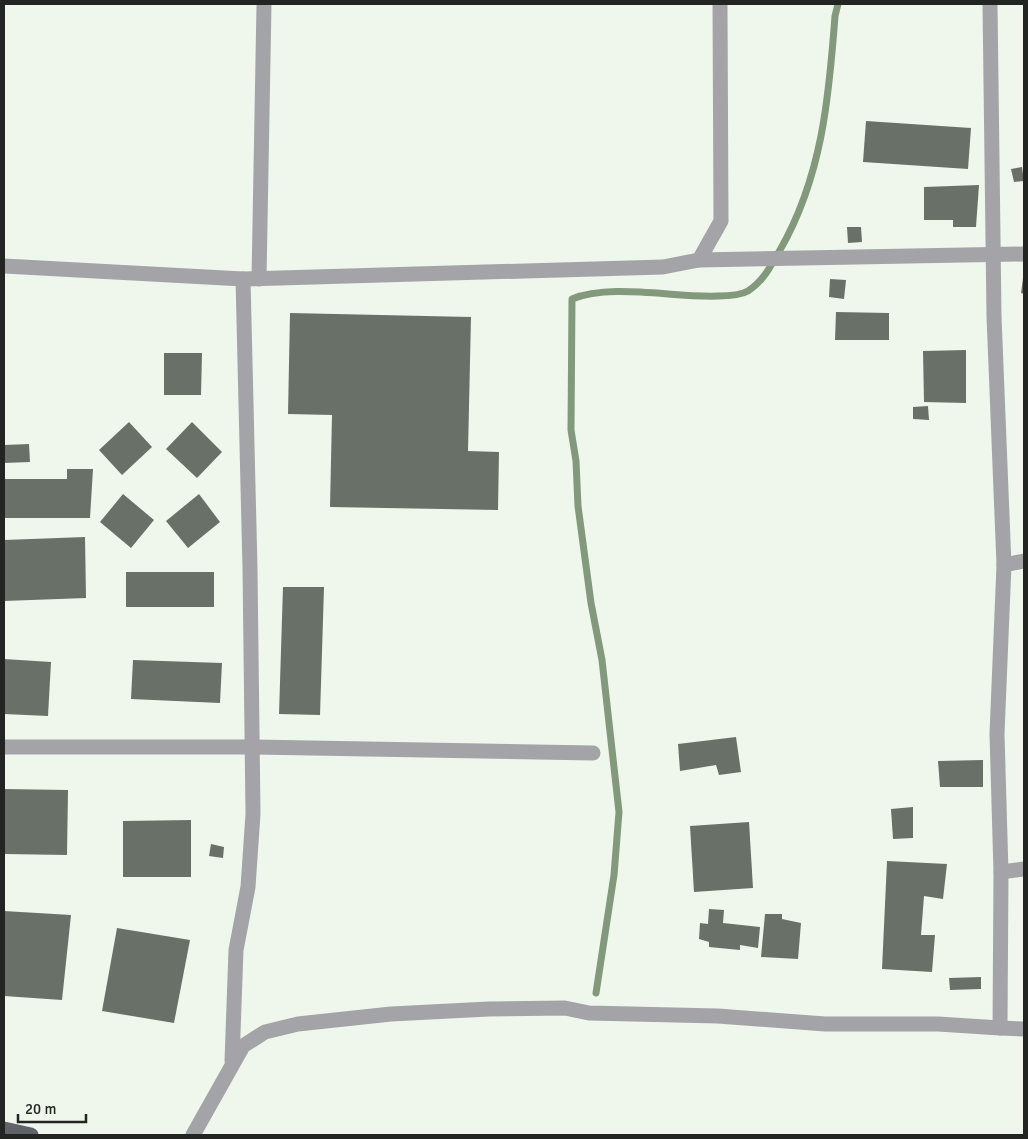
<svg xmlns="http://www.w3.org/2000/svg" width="1028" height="1139" viewBox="0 0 1028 1139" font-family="Signika,sans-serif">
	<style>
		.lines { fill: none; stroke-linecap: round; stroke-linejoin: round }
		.stream { stroke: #83997c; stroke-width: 7 }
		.building { fill: #697068 }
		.minor { stroke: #a4a4a8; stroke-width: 15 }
		.major { stroke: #62626a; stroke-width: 15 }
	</style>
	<rect width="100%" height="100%" fill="#eff7ed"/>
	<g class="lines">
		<path class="stream" d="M596,993L614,875L619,812L602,660L591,603L578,506L576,461L571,430L572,299C611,283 675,298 718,296C727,296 741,295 748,291C764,281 771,265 780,250C822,177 829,97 835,16L838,4"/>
	</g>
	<g class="building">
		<polygon points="866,121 971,128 968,169 863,162"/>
		<polygon points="1022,167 1024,181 1014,182 1011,169"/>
		<polygon points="979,185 976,227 953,227 953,220 924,220 924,187"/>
		<polygon points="847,227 861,227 862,242 848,243"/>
		<polygon points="1023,278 1024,278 1024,294 1021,293"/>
		<polygon points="830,279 846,280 844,299 829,297"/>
		<polygon points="836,312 889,313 889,340 835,340"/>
		<polygon points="290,313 471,317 468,451 499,452 498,510 330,507 332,415 288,414"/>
		<polygon points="966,350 966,403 924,402 923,351"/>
		<polygon points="164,353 202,353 201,395 164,395"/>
		<polygon points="928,406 929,420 913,419 913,407"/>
		<polygon points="129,422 152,447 122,475 99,450"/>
		<polygon points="192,422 222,452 197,478 166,449"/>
		<polygon points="29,444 30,462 4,463 4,445"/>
		<polygon points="67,469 93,469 90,518 4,518 4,479 67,479"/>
		<polygon points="123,494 154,520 131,548 100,522"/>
		<polygon points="199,494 220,522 188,548 166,521"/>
		<polygon points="85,537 86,598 4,601 4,540"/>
		<rect x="126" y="572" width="88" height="35"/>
		<polygon points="283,587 324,587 320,715 279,714"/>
		<polygon points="4,659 51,662 48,716 4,714"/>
		<polygon points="133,660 222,663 220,703 131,699"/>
		<polygon points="736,737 741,772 719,775 716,765 680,771 678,744"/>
		<polygon points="983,760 983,787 940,787 938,761"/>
		<polygon points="4,789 68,790 67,855 4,854"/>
		<polygon points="913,807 913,838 893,839 891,809"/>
		<polygon points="191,820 191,877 123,877 123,821"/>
		<polygon points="749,822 753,888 694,892 690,826"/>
		<polygon points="211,844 224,847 223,858 209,856"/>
		<polygon points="887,861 947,864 943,899 924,896 921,935 935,935 932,972 882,969"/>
		<polygon points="709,909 724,910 723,923 760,927 758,948 740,945 740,950 709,947 709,942 699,939 700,923 708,924"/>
		<polygon points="4,911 71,915 62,1000 4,996"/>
		<polygon points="765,914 782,914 782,919 801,923 798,959 761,957"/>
		<polygon points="117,928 190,940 174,1023 102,1011"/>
		<polygon points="981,977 981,989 950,990 949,978"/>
	</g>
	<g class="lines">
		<g class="minor">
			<polyline points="990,4 994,316 1004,565 997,734 1001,872"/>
			<polyline points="699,260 1024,254"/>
			<polyline points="4,266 243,279 250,569 253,814 248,887 236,950 232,1061"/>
			<polyline points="243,279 663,267 699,260 721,221 720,4"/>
			<polyline points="259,279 264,4"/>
			<polyline points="1004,565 1024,561"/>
			<polyline points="4,747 252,747 593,753"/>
			<polyline points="1000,1028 1024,1029"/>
			<polyline points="193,1135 243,1046 265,1032 298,1024 391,1014 489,1009 565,1008 589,1013 718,1016 825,1024 938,1024 1000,1028 1001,872 1024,869"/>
		</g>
		<polyline class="major" points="4,1129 31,1135"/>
	</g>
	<rect width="1028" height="1139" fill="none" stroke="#232522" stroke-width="10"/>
	<path d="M18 1114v8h68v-8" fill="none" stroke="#232522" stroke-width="2.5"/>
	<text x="25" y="1114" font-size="15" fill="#232522" stroke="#eff7ed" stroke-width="4" paint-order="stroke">20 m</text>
</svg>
